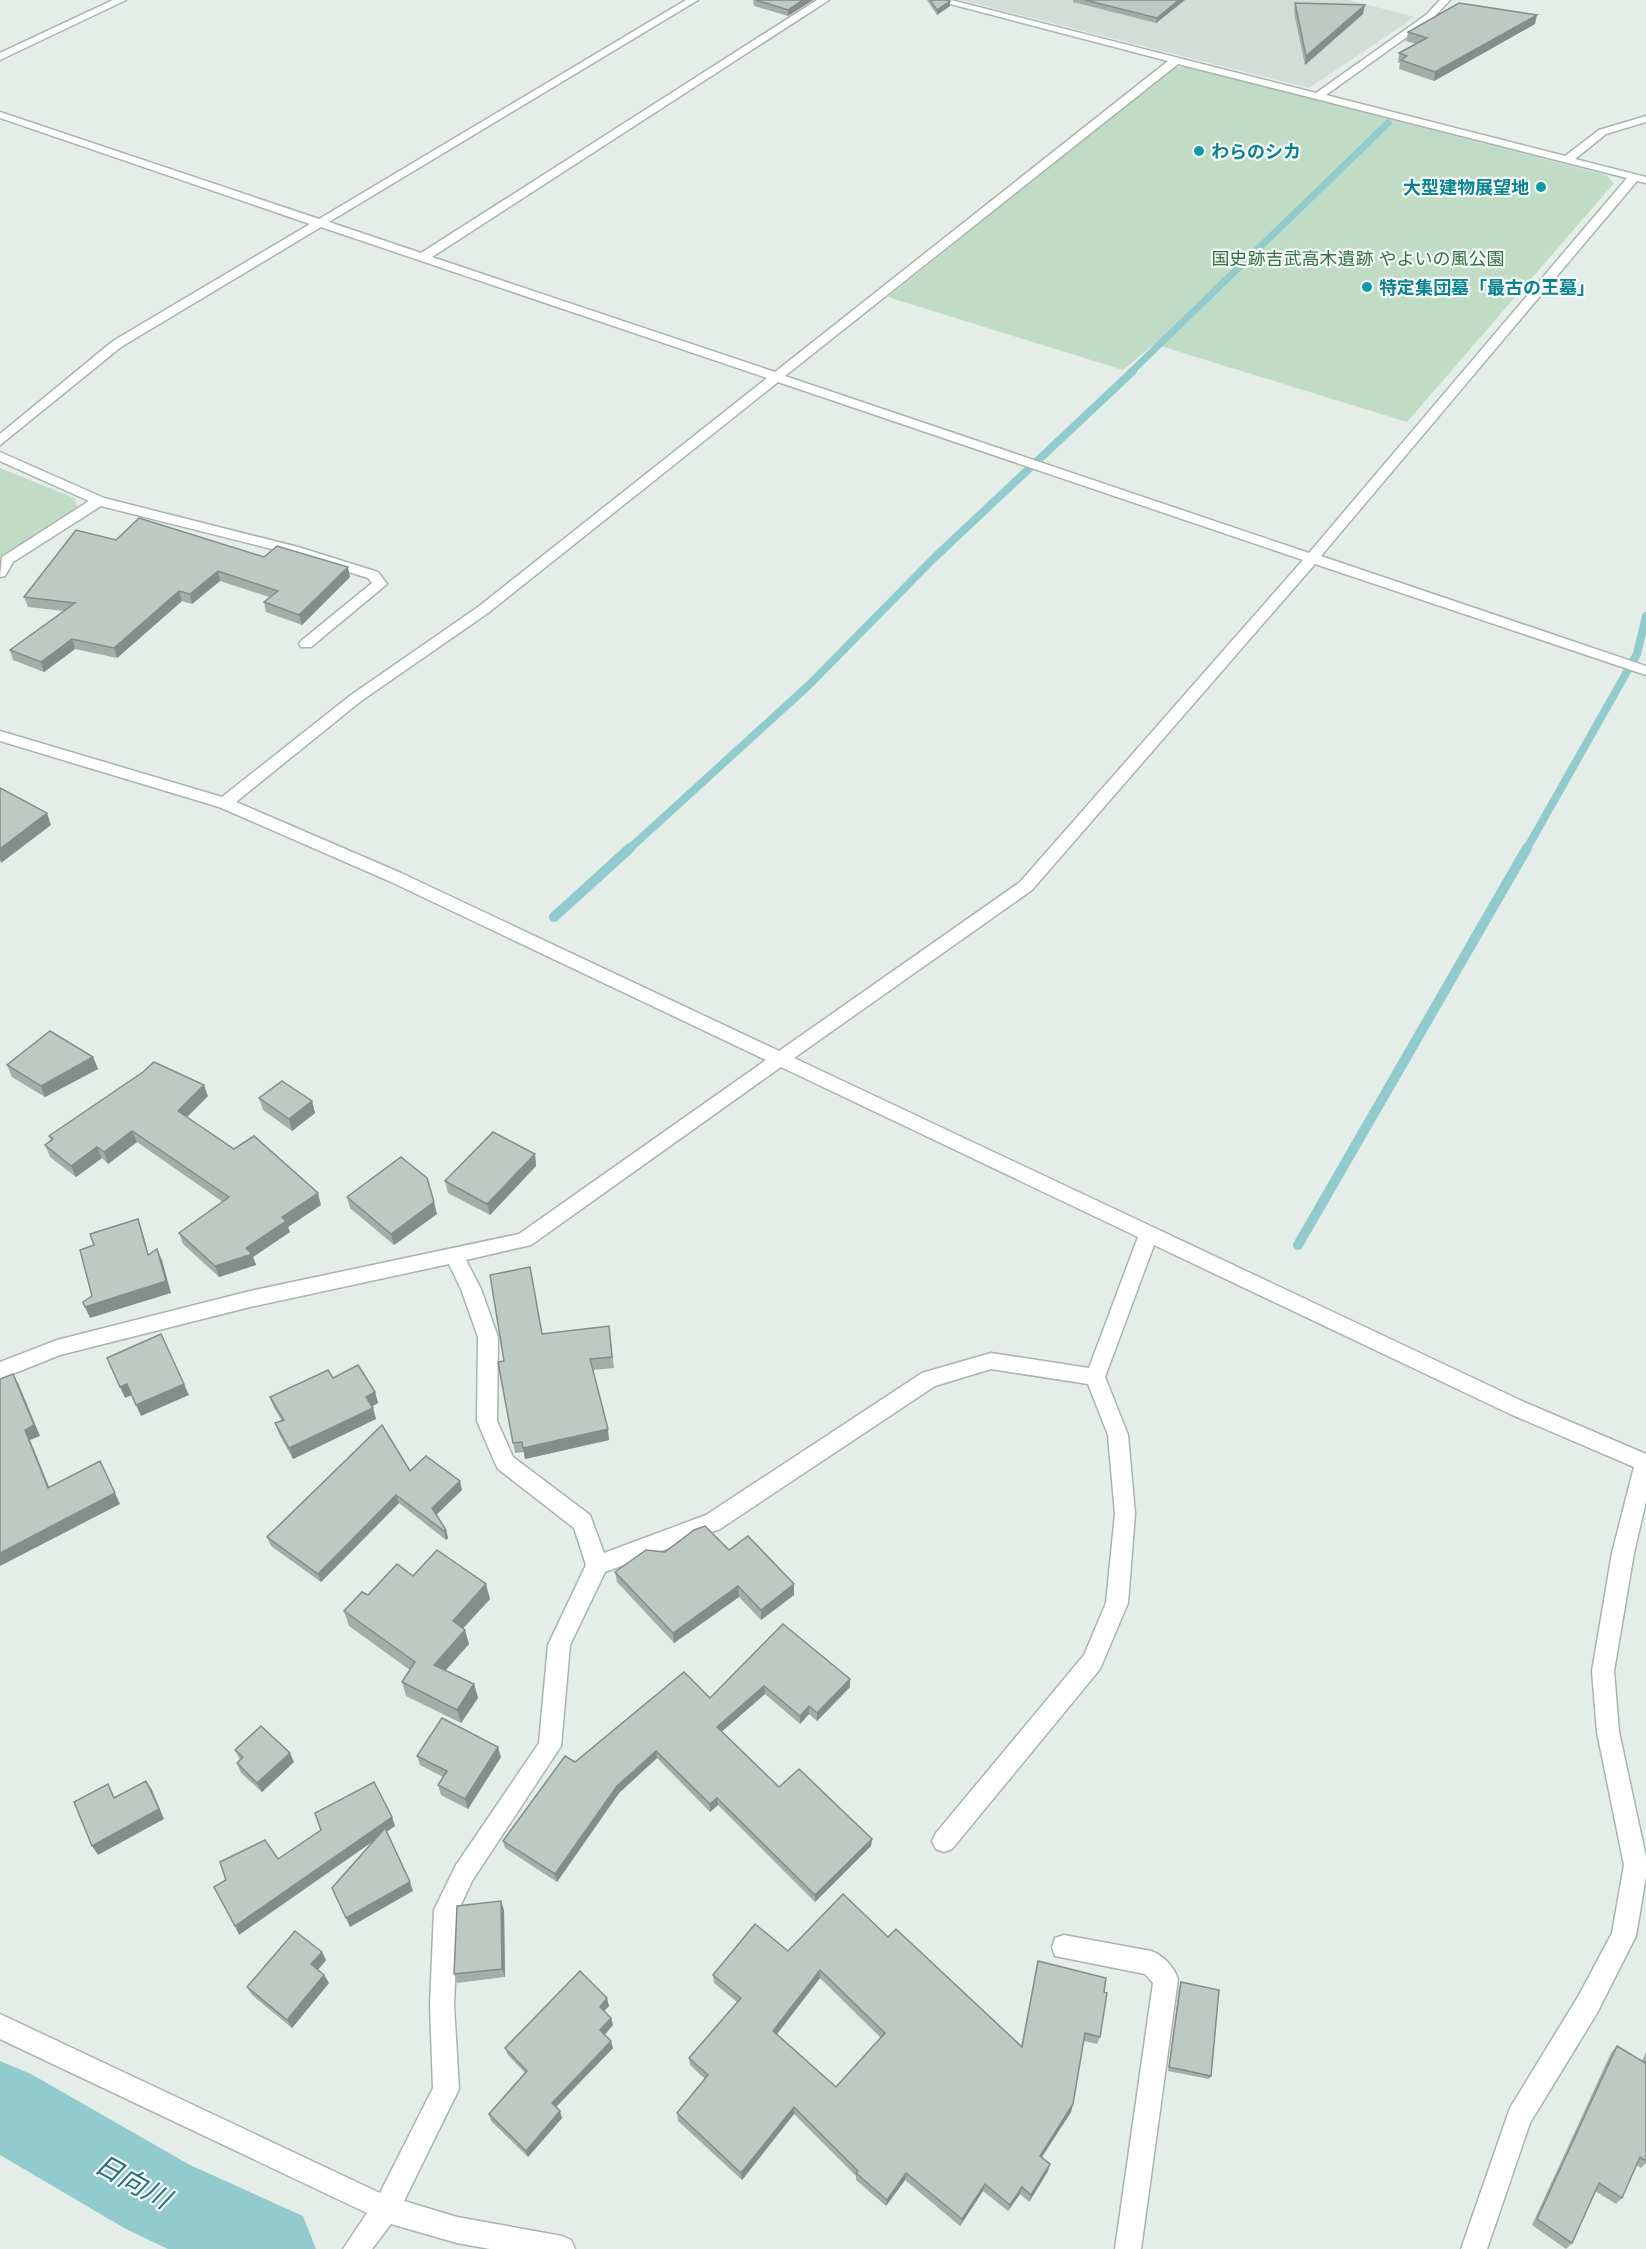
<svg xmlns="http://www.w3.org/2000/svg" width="1646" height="2249" viewBox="0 0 1646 2249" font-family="'PT Sans','Noto Sans JP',sans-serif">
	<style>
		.built { fill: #d3ddd7 }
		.green { fill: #c0dcc4 }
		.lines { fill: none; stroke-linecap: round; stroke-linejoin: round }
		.stream-far2 { stroke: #92cbcd; stroke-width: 7 }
		.stream-far1 { stroke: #92cbcd; stroke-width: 8 }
		.stream { stroke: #92cbcd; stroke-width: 10 }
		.river { fill: #92cbcd; fill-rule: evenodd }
		.minor-casing { stroke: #a8b5ae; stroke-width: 3 }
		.minor { fill: #fff; fill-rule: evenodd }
		.wall { fill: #a3aea9; fill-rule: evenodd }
		.shaded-wall { fill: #848d89 }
		.building { fill: #bdcac4; stroke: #848d89; stroke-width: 1.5; fill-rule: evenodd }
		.culture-dot { fill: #0f9aa8; stroke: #f5f9f7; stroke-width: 2 }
		.labels { text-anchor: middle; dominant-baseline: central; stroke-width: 4.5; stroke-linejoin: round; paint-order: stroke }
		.far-culture-label { font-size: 18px; font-weight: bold; fill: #0d838f; stroke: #f5f9f7; text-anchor: start }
		.far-park-label { font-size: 18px; fill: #337143; stroke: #f5f9f7 }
		.near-water-label { font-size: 27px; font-style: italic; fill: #247275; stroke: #f5f9f7 }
	</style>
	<rect width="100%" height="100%" fill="#e5ede8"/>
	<polygon class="built" points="961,0 1349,0 1415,17 1309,88"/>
	<g class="green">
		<polygon points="1174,67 1185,67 1606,175 1614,183 1407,422 1154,344 1123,370 888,297"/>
		<polygon points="0,468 74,498 78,508 0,558"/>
	</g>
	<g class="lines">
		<polyline class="stream-far2" points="1131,372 1388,123"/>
		<g class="stream-far1">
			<polyline points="628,850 809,685 934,558 1133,371"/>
			<polyline points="1526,850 1637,654 1646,616"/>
		</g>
		<g class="stream">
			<polyline points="554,917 630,848"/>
			<polyline points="1298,1245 1527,848"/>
		</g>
		<polygon class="river" points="0,2061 31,2074 190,2165 303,2216 316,2249 168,2249 126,2229 0,2155"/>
		<g class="minor-casing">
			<g id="minor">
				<polygon points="113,0 126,0 0,60 0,53"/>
				<path d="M686,0H698L329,222L421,253L817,0H829L432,257L775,372L1168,61L935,0H951L1316,93L1426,15L1440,0H1450L1432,19L1326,95L1565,156L1599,130L1646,116V122L1606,134L1575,159L1646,177V183L1637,181L1321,556L1646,666V675L1315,564L1032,890L794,1058L1524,1402L1646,1454V1501L1634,1553L1614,1671L1619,1732L1646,1857V1876L1636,1936L1597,2013L1530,2123L1487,2249H1461L1510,2108L1579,1995L1612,1933L1624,1865L1597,1732L1592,1671L1612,1553L1634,1467L1510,1414L1154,1245L1105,1377L1128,1435L1135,1514L1128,1603L1100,1669L952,1849L944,1852L936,1849L932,1841L936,1833L1084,1655L1106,1603L1115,1514L1108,1435L1088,1384L991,1369L935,1386L720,1529L605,1572L570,1645L561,1746L472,1881L458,1911L454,2005L459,2089L404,2201L457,2217L562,2236L571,2240L575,2249H490L457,2243L391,2224L372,2249H343L367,2213L0,2039V2014L380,2193L433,2088L430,2005L434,1910L456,1865L539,1743L548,1645L586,1565L574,1528L498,1469L495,1463L477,1421L478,1337L461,1289L449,1264L250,1307L60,1355L0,1379V1362L57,1340L250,1291L519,1234L766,1060L389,881L219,807L0,741V731L222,797L351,695L478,607L767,378L321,227L121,347L0,445V434L113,341L310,224L0,118V112L319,219ZM1178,64L1627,178L1309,553L785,376ZM778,382L1303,560L1020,882L779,1051L401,873L236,802L361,701L488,613ZM781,1067L1138,1237L1089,1368L991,1353L922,1373L706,1515L604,1553L590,1515L513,1457L497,1421L498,1337L481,1289L466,1260L531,1245Z"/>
				<polygon points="0,452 104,498 298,547 378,572 387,584 311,647 301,647 299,644 301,641 372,583 368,578 288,553 101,506 13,562 5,576 0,577 2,557 89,501 0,461"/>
				<path d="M1064,1935L1151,1951C1164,1956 1173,1966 1178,1979L1141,2249H1115L1153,1983L1145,1974L1055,1956L1052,1947L1055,1938Z"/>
			</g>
		</g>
		<use href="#minor" class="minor"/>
	</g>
	<g class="wall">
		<polygon points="753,0 813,0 788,16 754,6"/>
		<polygon points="927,0 947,0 950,6 937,15"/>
		<polygon points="1073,0 1185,0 1156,23 1073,2"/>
		<polygon points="1295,3 1363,14 1305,65 1294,13"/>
		<polygon points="1535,24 1434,81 1399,69 1400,63 1398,63 1399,53 1416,44 1406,41 1408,32"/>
		<polygon points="116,540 350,577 302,625 266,612 264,602 269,597 220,581 192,604 182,601 117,658 75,649 44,672 13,660 10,650 64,611 28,607 24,597"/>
		<polygon points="93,1057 98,1069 45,1097 12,1077 7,1065"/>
		<polygon points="208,1096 187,1117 234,1149 321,1205 288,1227 290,1232 253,1257 256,1265 219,1277 183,1244 179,1233 223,1202 137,1142 108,1164 102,1158 76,1177 50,1157 45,1145 51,1141 49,1136"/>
		<polygon points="259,1098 312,1101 315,1113 292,1131 263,1110"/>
		<polygon points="535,1154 536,1166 490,1215 448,1193 445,1181"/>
		<polygon points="347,1197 437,1214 394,1245 350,1208"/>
		<polygon points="609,1326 614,1368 593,1370 609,1440 525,1459 524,1452 515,1453 498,1362 504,1361 542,1334"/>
		<polygon points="333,1378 375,1392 378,1403 371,1407 376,1419 293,1459 279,1434 275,1423 282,1421 274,1408 270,1397"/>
		<polygon points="410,1471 462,1490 436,1515 446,1530 448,1538 446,1540 399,1503 321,1582 271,1546 267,1537"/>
		<polygon points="729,1550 794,1584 794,1595 761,1620 739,1597 674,1643 617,1582 615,1572 665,1552"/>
		<polygon points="368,1595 490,1599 463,1628 469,1644 445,1670 474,1684 478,1698 461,1723 406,1696 402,1682 410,1670 349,1626 344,1611"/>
		<polygon points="783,1624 850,1679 850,1687 817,1721 809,1714 800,1724 765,1694 722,1731 779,1787 872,1839 871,1846 815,1902 718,1805 710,1812 657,1758 619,1793 557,1882 505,1848 503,1841 575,1762 710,1698"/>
		<polygon points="235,1750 294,1762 262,1792 241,1773 237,1763 240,1760"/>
		<polygon points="417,1756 501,1757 468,1809 441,1795 438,1785 443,1777 420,1765"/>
		<polygon points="504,1910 505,1977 457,1983 454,1974"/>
		<path d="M888,1937L1021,2047L1038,1961L1100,2037L1097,2044L1084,2041L1073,2104L1071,2112L1042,2157L1050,2164L1048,2171L1029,2202L1020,2194L1008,2211L983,2191L960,2226L905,2180L886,2206L856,2180V2176L794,2114L742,2180L678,2121L677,2113L705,2079L690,2065L689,2058L737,2002L714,1983L713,1975L788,1951ZM820,1978L881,2038L836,2087L777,2034Z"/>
		<polygon points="322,1952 326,1960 318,1970 324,1975 329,1983 292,2028 252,1995 247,1987"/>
		<polygon points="1181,1982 1211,2076 1209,2079 1168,2071 1179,1987"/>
		<polygon points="609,2006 604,2011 611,2018 613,2025 605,2035 613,2048 556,2107 562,2118 528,2157 491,2121 489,2114 525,2073 508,2055 505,2048"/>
		<polygon points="1617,2046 1642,2061 1646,2052 1646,2163 1641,2168 1636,2165 1622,2198 1616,2204 1595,2191 1572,2243 1566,2249 1532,2225 1611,2053"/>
	</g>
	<g class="shaded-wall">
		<polygon points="803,0 813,0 788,16 788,10"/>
		<polygon points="1179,0 1185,0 1156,23 1157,18"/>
		<polygon points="950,1 950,6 937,15 937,10"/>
		<polygon points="1365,5 1363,14 1305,65 1306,56"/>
		<polygon points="1537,15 1535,24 1434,81 1435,72"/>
		<polygon points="348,567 350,577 302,625 299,615"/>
		<polygon points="218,571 220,581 192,604 190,594"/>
		<polygon points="179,591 182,601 117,658 114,648"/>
		<polygon points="72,639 75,649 44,672 41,662"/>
		<polygon points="47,813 51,825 1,863 0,859 0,849"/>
		<polygon points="93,1057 98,1069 45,1097 41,1086"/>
		<polygon points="204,1085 208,1096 182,1122 178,1111"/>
		<polygon points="312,1101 315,1113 292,1131 289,1119"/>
		<polygon points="132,1131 137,1142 108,1164 104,1152"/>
		<polygon points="97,1147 102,1158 76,1177 71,1166"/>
		<polygon points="535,1154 536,1166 490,1215 487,1204"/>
		<polygon points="318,1193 321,1205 288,1227 290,1232 253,1257 256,1265 219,1277 215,1266 246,1248 282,1217"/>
		<polygon points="434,1202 437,1214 394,1245 391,1234"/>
		<polygon points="138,1219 142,1231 152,1267 148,1255"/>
		<polygon points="157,1249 162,1260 171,1293 90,1318 85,1307"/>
		<polygon points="13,1374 19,1385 40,1436 30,1440 54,1499 48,1488 25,1430"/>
		<polygon points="127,1384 132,1395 125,1398 120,1387"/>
		<polygon points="184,1384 189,1395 141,1416 136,1405"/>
		<polygon points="375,1392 378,1403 369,1408 366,1397"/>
		<polygon points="373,1408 376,1419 293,1459 289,1448"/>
		<polygon points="608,1429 609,1440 525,1459 523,1448"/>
		<polygon points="460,1481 462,1490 435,1516 432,1508"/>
		<polygon points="115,1493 120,1504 0,1566 0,1553"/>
		<polygon points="396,1495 399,1503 321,1582 318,1574"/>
		<polygon points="446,1530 448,1538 446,1540 444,1531"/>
		<polygon points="486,1584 490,1599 457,1635 453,1621"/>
		<polygon points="794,1584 794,1595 761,1620 761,1610"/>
		<polygon points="738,1586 739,1597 674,1643 673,1633"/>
		<polygon points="465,1630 469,1644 438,1679 434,1665"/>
		<polygon points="850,1679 850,1687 817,1721 817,1713"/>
		<polygon points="474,1684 478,1698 461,1723 457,1710"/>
		<polygon points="764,1686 765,1694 718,1735 717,1727"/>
		<polygon points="809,1706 809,1714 800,1724 800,1716"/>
		<polygon points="498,1747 501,1757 468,1809 465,1799"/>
		<polygon points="656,1751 657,1758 619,1793 557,1882 555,1874 617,1786"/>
		<polygon points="290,1753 294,1762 262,1792 257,1783"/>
		<polygon points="146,1781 152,1790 164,1819 98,1855 92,1846"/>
		<polygon points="717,1798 718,1805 710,1812 710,1804"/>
		<polygon points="392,1817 395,1826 239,1935 235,1926"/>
		<polygon points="872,1839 871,1846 815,1902 815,1895"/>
		<polygon points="410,1882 413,1891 350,1927 346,1918"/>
		<polygon points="501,1901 504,1910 505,1977 502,1969"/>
		<polygon points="322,1952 326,1960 316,1972 311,1964"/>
		<polygon points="820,1970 820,1978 773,2039 773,2031"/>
		<polygon points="324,1975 329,1983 292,2028 287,2020"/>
		<polygon points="607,1998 609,2006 601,2014 600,2007"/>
		<polygon points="611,2018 613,2025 602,2037 600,2030"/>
		<polygon points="611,2041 613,2048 554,2109 552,2103"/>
		<polygon points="1073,2104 1071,2112 1038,2163 1040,2156"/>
		<polygon points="794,2107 794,2114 742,2180 741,2173"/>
		<polygon points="560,2111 562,2118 528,2157 526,2151"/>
		<polygon points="1050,2164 1048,2171 1029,2202 1031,2195"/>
		<polygon points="906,2173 905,2180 886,2206 887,2200"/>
		<polygon points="985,2184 983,2191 960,2226 962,2219"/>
		<polygon points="1022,2187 1020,2194 1008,2211 1010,2205"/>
	</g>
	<g class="building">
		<polygon points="756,0 803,0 788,10"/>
		<polygon points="930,0 947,0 950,1 937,10"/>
		<polygon points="1085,0 1179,0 1157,18"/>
		<polygon points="1295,3 1365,5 1306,56"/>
		<polygon points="1459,3 1537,15 1435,72 1401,60 1407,56 1399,53 1427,38 1408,32"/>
		<polygon points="139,518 264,557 277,546 348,567 299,615 264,602 278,591 218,571 190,594 179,591 114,648 72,639 41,662 10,650 75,603 24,597 76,530 116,540"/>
		<polygon points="0,788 47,813 0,849"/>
		<polygon points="50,1031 93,1057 41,1086 7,1065"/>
		<polygon points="154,1062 204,1085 178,1111 234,1149 254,1136 318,1193 282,1217 286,1221 246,1248 252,1254 215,1266 179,1233 229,1197 132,1131 104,1152 97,1147 71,1166 45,1145 53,1139 49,1136 143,1072"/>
		<polygon points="282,1081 312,1101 289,1119 259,1098"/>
		<polygon points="493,1132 535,1154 487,1204 445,1181"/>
		<polygon points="401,1157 427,1178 434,1202 391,1234 347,1197"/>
		<polygon points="138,1219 148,1255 157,1249 166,1281 85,1307 83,1302 92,1296 80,1250 94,1245 90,1234"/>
		<polygon points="530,1267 542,1334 609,1326 612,1357 590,1359 608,1429 523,1448 522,1442 513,1443 498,1362 504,1361 490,1275"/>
		<polygon points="161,1334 184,1384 136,1405 127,1384 120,1387 107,1358"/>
		<polygon points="358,1365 375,1392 366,1397 373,1408 289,1448 275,1423 284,1420 270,1397 328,1370 333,1378"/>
		<polygon points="13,1374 34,1425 25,1430 48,1488 100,1461 115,1493 0,1553 0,1379"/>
		<polygon points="382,1425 410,1471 426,1456 460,1481 432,1508 446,1530 444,1531 396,1495 318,1574 267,1537"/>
		<polygon points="705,1526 729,1550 748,1536 794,1584 761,1610 738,1586 673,1633 615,1572 646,1550 665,1552 694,1530"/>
		<polygon points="437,1550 486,1584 453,1621 465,1630 434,1665 474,1684 457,1710 402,1682 415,1662 344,1611 362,1592 368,1595 397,1564 413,1576"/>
		<polygon points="783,1624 850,1679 817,1713 809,1706 800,1716 764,1686 717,1727 779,1787 799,1769 872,1839 815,1895 717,1798 710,1804 656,1751 617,1786 555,1874 503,1841 565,1756 575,1762 684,1672 710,1698"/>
		<polygon points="442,1718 498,1747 465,1799 438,1785 447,1771 417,1756"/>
		<polygon points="261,1726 290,1753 257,1783 237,1763 243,1757 235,1750"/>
		<polygon points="146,1781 159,1809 92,1846 74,1802 108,1784 114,1798"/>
		<polygon points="374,1782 392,1817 235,1926 214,1887 226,1880 220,1862 265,1840 278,1859 321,1830 315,1813"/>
		<polygon points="385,1828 410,1882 346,1918 332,1888"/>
		<path d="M843,1894L888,1937L896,1929L1022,2047L1038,1961L1106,1978L1104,1992L1107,1993L1100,2037L1085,2033L1073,2104L1040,2156L1050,2164L1031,2195L1022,2187L1010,2205L985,2184L962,2219L906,2173L887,2200L856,2173L858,2171L794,2107L741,2173L677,2113L708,2075L689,2058L741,1998L713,1975L755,1924L788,1951ZM820,1970L885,2033L836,2087L773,2031Z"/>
		<polygon points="501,1901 502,1969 454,1974 457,1906"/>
		<polygon points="295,1931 322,1952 311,1964 324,1975 287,2020 247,1987"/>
		<polygon points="580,1971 607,1998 600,2007 611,2018 600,2030 611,2041 552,2103 560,2111 526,2151 489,2114 527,2071 505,2048"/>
		<polygon points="1181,1982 1219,1990 1211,2076 1169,2067"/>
		<polygon points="1617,2046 1645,2063 1646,2061 1646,2161 1640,2157 1622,2198 1599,2183 1572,2243 1537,2219"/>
	</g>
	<g class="culture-dot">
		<circle cx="1199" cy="151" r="6"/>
		<circle cx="1541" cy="187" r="6"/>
		<circle cx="1367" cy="287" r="6"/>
	</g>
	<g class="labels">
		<g class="far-culture-label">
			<text x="1211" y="151">わらのシカ</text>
			<text x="1529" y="187" text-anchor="end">大型建物展望地</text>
			<text x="1379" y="287">特定集団墓「最古の王墓」</text>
		</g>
		<g class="far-park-label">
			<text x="1358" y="258">国史跡吉武高木遺跡 やよいの風公園</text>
		</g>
		<g class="near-water-label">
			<text transform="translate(133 2181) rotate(29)">日向川</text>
		</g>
	</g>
</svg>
